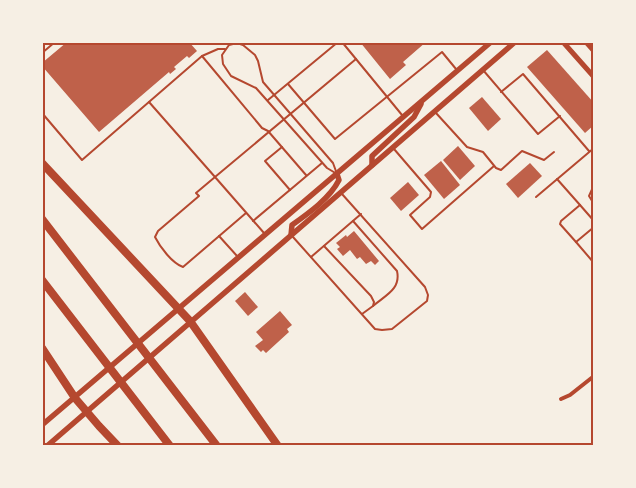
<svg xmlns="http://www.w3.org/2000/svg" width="636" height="488" viewBox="0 0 636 488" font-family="'Space Grotesk',sans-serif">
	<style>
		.building { fill: #bf614a }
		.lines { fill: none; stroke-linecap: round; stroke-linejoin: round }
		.service { stroke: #b5482f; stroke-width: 2 }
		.minor { stroke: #b5482f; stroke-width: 4 }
		.tertiary { stroke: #b5482f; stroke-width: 5 }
		.secondary { stroke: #b5482f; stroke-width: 5.5 }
		.motorway { stroke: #b5482f; stroke-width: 8 }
		.neatline { fill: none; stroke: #b5482f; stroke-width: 2 }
	</style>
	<rect width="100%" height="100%" fill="#f6efe4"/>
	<g class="building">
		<polygon points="67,42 189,42 197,51 189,58 187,56 174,67 176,69 170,74 169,72 99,132 42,66 42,63"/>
		<polygon points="360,42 426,42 403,62 406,65 390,79"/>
		<polygon points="547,50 594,103 594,125 585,133 527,67"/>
		<polygon points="482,97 501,119 488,131 469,108"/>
		<polygon points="458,146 475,166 460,180 443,160"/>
		<polygon points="441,161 460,185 444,199 424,175"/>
		<polygon points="530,163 542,176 518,198 506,184"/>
		<polygon points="408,182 419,195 401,211 390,198"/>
		<polygon points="354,231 379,261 375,265 371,261 366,264 360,257 357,259 350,250 343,256 337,249 340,247 336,243 346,235 347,237"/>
		<polygon points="245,292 258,307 248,316 235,301"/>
		<polygon points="280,311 292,325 287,329 289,332 266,353 263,350 261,352 255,346 263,340 256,332"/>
	</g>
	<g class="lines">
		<g class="service">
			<polyline points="342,42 402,115"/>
			<polygon points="237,43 243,45 255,55 258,61 263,82 333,163 337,174 327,168 256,88 231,76 223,64 222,55 229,45"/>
			<polyline points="42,53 55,42"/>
			<polyline points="202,56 262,128 268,131 306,175"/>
			<polyline points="483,70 538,134 560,116"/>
			<polyline points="288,84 335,139 442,52 456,69"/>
			<polyline points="501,92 523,74 589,151"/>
			<polyline points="268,100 338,42"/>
			<path d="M149,102L215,177L196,193L199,196L158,231L155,237C160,247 172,263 183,267L246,213"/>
			<polyline points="42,113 82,160 202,56 218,49 225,49"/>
			<polyline points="436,113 467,147 483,152 496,168 501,170 522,151 544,160 554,152"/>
			<polyline points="282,147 265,161 290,190"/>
			<polyline points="394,149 431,192 430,197 410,215 422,229 494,166"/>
			<polyline points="557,179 580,205"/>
			<polyline points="594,185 589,196 594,204"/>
			<polyline points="536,197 594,148"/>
			<polyline points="253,221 322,163"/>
			<path d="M353,221L397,271C401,289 386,295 373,306"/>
			<polyline points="594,221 580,205 561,221 560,224 576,242 594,227"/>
			<polyline points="264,233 215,177 356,59"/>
			<polyline points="219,236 237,256"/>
			<polyline points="293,237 375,329 382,330 392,329 427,301 428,295 425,287 342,194"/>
			<polyline points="576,242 594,263"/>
			<polyline points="324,246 371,296 374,302 373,306 362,314"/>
			<polyline points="311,257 361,214"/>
		</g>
		<polyline class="minor" points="561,399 570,395 594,376"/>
		<g class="tertiary">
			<polyline points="563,42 594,77"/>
			<polyline points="586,42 594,51"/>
		</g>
		<g class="secondary">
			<polyline points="372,165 372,156 414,117 421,104"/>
			<path d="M291,235L292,225C309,213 330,198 339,180L337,174"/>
			<polyline points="42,425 491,42"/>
			<polyline points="47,446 515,42"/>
		</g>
		<g class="motorway">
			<polyline points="42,163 190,321 278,446"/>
			<polyline points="42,219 217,446"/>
			<polyline points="42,280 170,446"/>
			<polyline points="42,348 75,398 99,426 118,446"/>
		</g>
	</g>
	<rect width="636" height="488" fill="none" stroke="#f6efe4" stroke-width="88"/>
	<rect x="44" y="44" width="548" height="400" class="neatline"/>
</svg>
